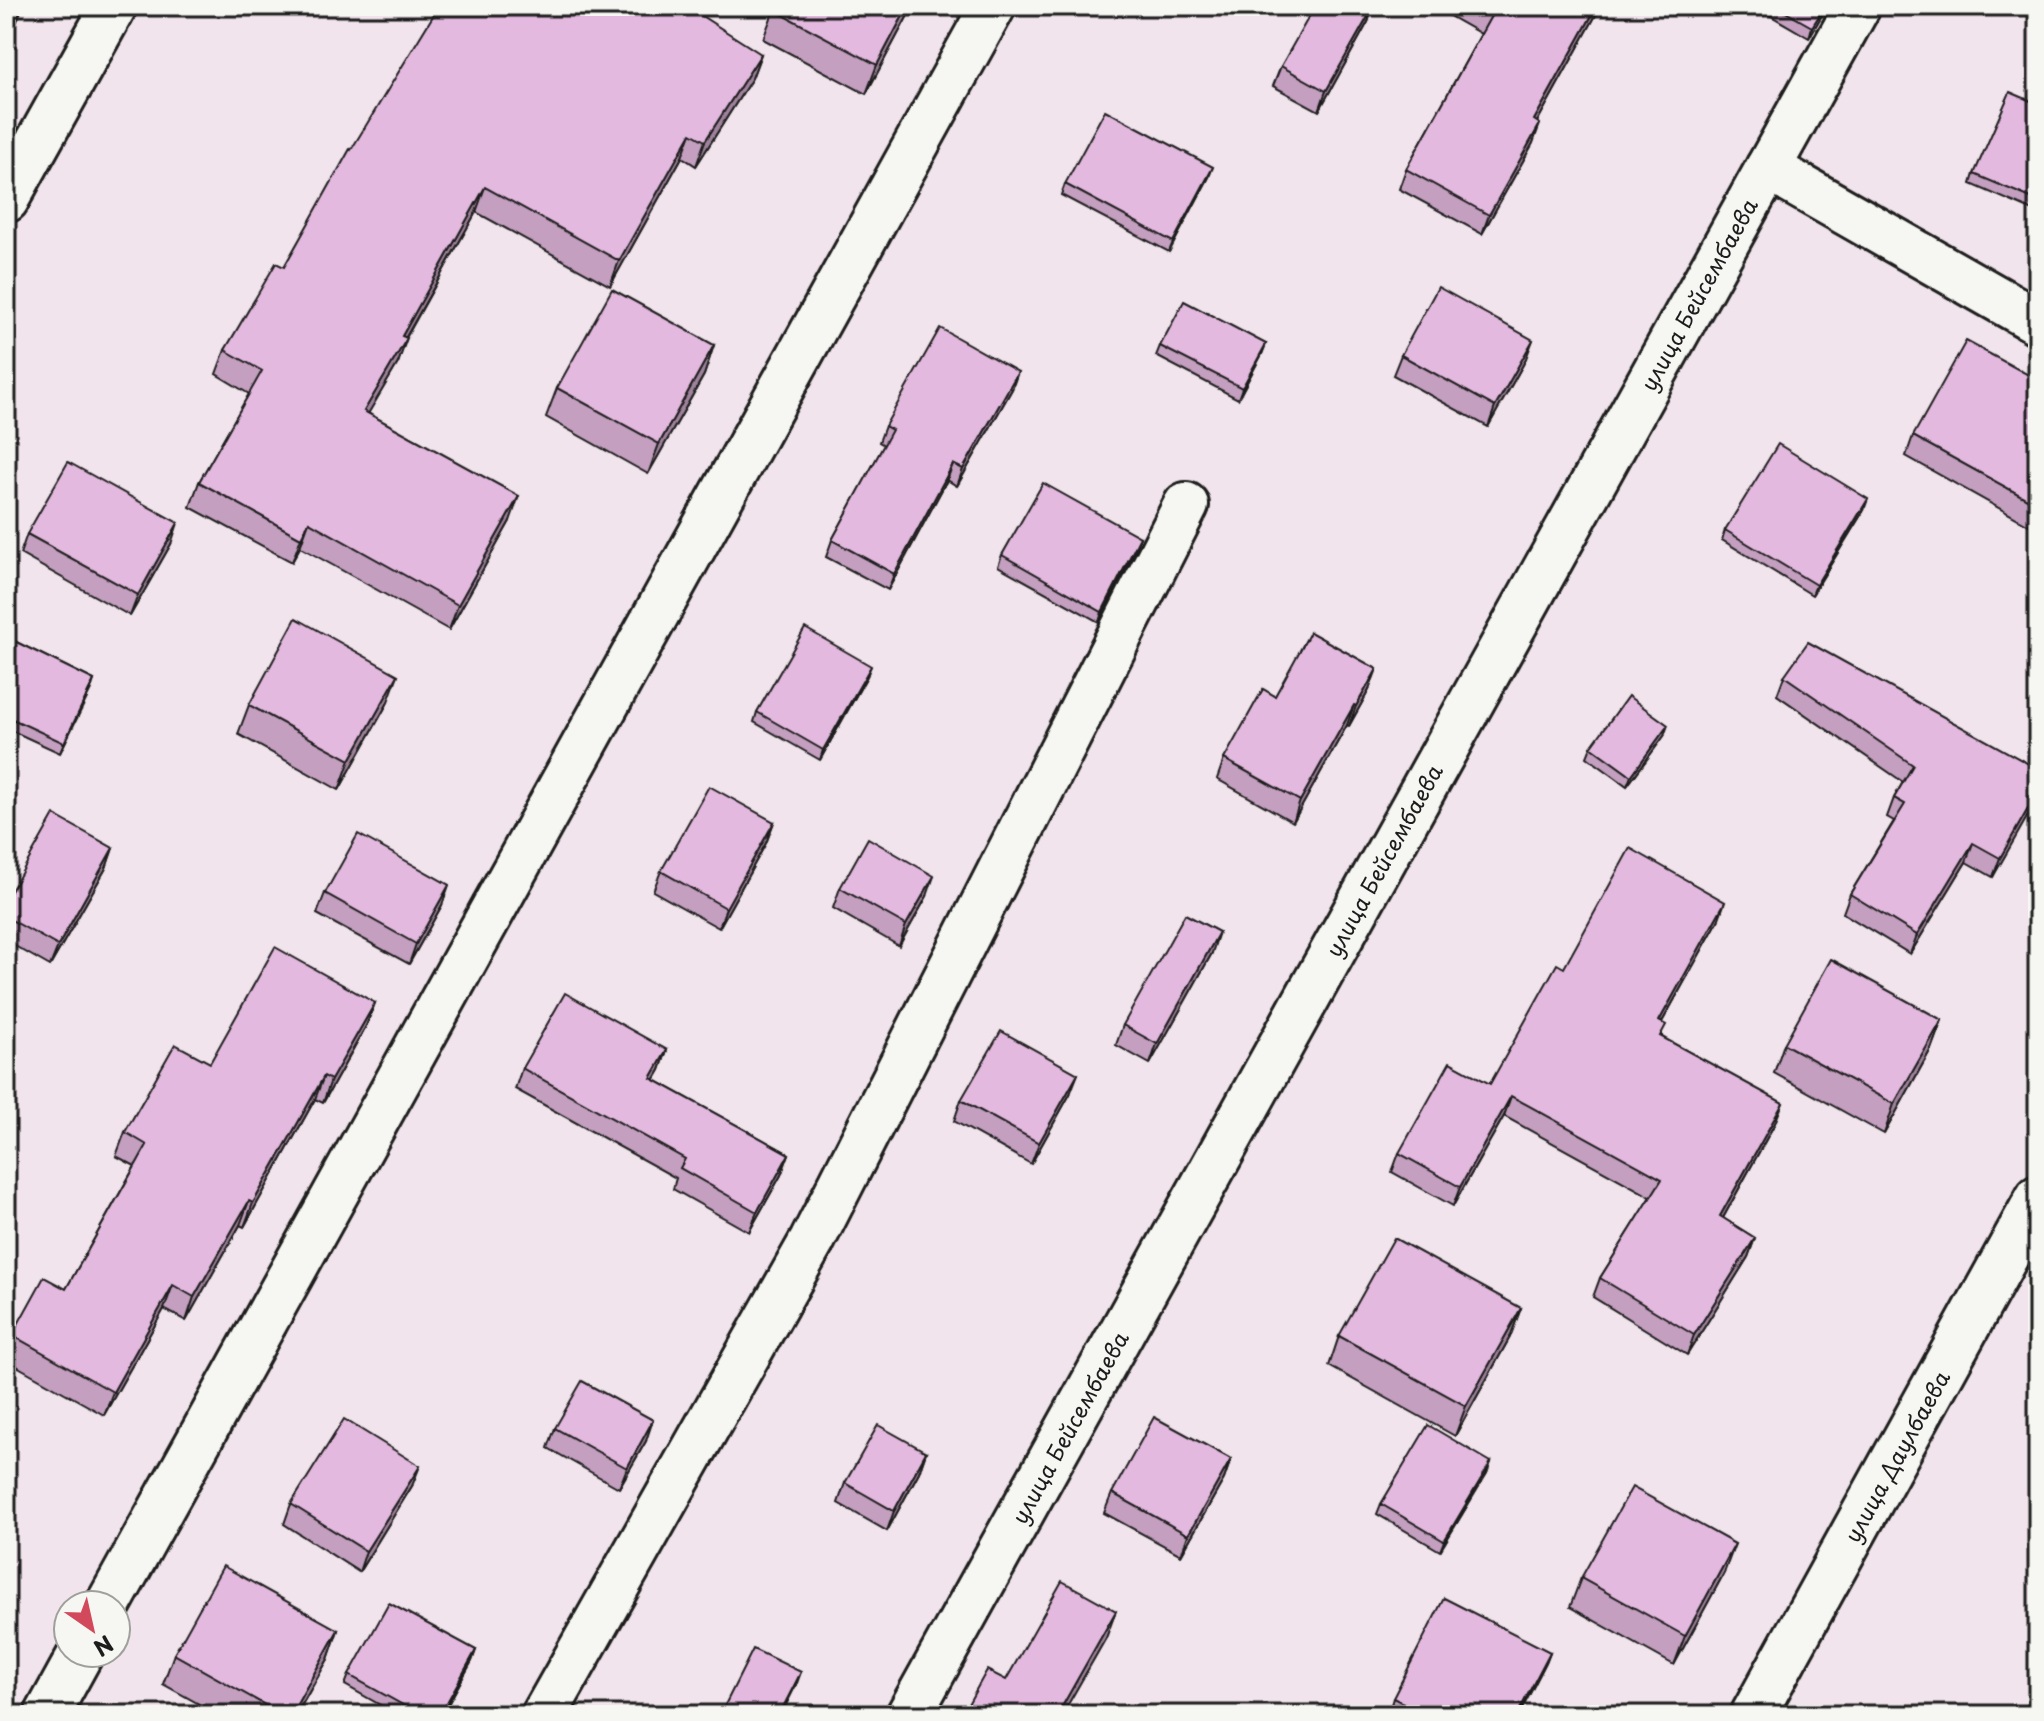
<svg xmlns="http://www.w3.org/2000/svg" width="2044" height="1721" viewBox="0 0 2044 1721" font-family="'Playpen Sans',sans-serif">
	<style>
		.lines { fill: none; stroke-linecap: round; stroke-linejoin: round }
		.minor-casing { stroke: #1c1c1c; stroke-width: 50 }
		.minor { stroke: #f6f6f2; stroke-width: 44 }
		.wall { fill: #c49fc0; stroke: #1c1c1c; stroke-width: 2 }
		.shaded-wall { fill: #a0829c; stroke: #1c1c1c; stroke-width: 2 }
		.building { fill: #e4b9df; stroke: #1c1c1c; stroke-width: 2 }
		.labels { text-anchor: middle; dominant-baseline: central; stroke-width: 8; stroke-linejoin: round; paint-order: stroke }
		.street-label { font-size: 22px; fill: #1c1c1c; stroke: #f6f6f2 }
	</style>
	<rect width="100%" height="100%" fill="#f1e4ec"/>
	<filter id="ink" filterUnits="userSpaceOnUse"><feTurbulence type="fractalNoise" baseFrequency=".0125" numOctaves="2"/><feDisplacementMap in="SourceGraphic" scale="16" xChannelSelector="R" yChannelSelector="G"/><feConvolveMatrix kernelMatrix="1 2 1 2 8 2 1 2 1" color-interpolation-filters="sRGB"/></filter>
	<g filter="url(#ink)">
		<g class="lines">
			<g class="minor-casing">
				<g id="minor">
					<polyline points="1768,168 2038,322"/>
					<polyline points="6,200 114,6"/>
					<polyline points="108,1605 993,6"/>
					<polyline points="47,1715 81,1653"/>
					<polyline points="544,1715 812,1241 1186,505"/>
					<polyline points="909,1715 1858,6"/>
					<polyline points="1753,1715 2038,1198"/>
				</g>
			</g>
			<use href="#minor" class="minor"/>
		</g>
		<g class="wall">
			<polygon points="913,6 866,94 763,39 774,10"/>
			<polygon points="1449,6 1601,6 1537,122 1533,143 1482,234 1399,189 1406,169 1481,34 1446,14"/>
			<polygon points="1754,6 1827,6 1809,38"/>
			<polygon points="1368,22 1319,111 1273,86 1281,66"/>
			<polygon points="761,54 752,78 696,166 682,157 610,286 476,212 406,338 398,363 368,413 510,521 449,630 300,547 292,562 190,507 199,482 249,394 216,374 225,350 284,267 351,150"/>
			<polygon points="2038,104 2038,213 1971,184 1974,174"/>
			<polygon points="1209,177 1169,252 1061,195 1065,184"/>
			<polygon points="1266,344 1262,354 1238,399 1156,356 1160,346"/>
			<polygon points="714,345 704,375 648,474 546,417 557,388"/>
			<polygon points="1401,355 1525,361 1488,427 1393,375"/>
			<polygon points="2038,380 2038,530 1906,456 1913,436"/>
			<polygon points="1012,389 957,486 947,480 888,590 826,557 832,540 884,445 879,442 885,426"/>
			<polygon points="1864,510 1812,595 1722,540 1725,530"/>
			<polygon points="27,534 171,544 130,616 20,554"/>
			<polygon points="1140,537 1136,547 1099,622 998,566 1002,555"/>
			<polygon points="6,637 94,680 60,753 6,728"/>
			<polygon points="867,676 820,760 754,722 757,712"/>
			<polygon points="1784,676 2038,769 1993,877 1966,862 1910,954 1843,913 1850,894 1894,821 1887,817 1894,798 1903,782 1777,695"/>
			<polygon points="1369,690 1349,726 1347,725 1293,822 1217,779 1224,759 1275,696"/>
			<polygon points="387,704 339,790 238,734 249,705"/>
			<polygon points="1664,736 1627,786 1587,757 1591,747"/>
			<polygon points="774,822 766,843 719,928 653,891 661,871"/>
			<polygon points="113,848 106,868 50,966 6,941 6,900"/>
			<polygon points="840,888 927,896 899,946 833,908"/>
			<polygon points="325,893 442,905 409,964 317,914"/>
			<polygon points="1718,921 1662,1022 1662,1037 1775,1123 1723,1218 1755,1238 1748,1257 1687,1355 1593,1297 1600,1278 1651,1197 1504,1116 1453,1206 1392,1172 1399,1153 1490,1084 1564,968"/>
			<polygon points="1212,953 1150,1064 1116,1045 1123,1025"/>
			<polygon points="375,1003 366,1026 323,1103 315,1099 244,1227 240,1225 186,1321 164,1309 104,1415 6,1360 6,1350 12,1335 66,1289 135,1166 116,1156 125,1132 210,1063"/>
			<polygon points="1942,1020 1931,1049 1884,1134 1774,1073 1784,1044"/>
			<polygon points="667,1050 660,1070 654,1080 789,1154 781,1175 749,1232 673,1189 676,1178 515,1089 522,1068"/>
			<polygon points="1070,1094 1031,1164 954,1121 961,1100"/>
			<polygon points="1521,1308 1510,1337 1455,1436 1329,1366 1339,1336"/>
			<polygon points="555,1428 646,1441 619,1488 548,1448"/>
			<polygon points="926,1452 919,1472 887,1531 838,1503 845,1483"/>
			<polygon points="1231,1459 1224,1479 1181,1555 1104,1513 1112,1493"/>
			<polygon points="1491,1462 1487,1473 1440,1551 1377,1514 1381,1504"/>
			<polygon points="412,1486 359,1572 284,1524 291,1504"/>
			<polygon points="1724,1573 1674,1665 1570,1607 1581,1578"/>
			<polygon points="338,1630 328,1659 296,1715 219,1715 163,1684 174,1654"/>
			<polygon points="476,1650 472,1661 442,1715 398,1715 345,1685 349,1675"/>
			<polygon points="1550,1652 1546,1662 1519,1715 1403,1715 1390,1708 1393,1698"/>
		</g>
		<g class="shaded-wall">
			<polygon points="20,6 23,6 17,21 6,41 6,30"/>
			<polygon points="908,6 913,6 866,94 877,65"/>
			<polygon points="1374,6 1368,22 1319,111 1326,91"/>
			<polygon points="1597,6 1601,6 1527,140 1534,120"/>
			<polygon points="1825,6 1827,6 1809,38 1812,27"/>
			<polygon points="761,54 752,78 696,166 705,141"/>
			<polygon points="1540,124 1533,143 1482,234 1489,215"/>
			<polygon points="691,133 682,157 610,286 619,261"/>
			<polygon points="1213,167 1209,177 1169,252 1173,242"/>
			<polygon points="485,187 476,212 393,360 402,336"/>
			<polygon points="407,338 398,363 355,436 364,411"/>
			<polygon points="1533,340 1525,361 1488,427 1495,407"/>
			<polygon points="1266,344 1262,354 1238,399 1242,388"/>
			<polygon points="714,345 704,375 648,474 659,444"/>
			<polygon points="1018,372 1012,389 957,486 963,469"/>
			<polygon points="953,464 947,480 888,590 894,574"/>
			<polygon points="519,496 510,521 449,630 458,605"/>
			<polygon points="1868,499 1864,510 1812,595 1816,585"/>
			<polygon points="309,522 300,547 292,562 301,538"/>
			<polygon points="178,523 171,544 130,616 138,595"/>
			<polygon points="1140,537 1136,547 1099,622 1102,612"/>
			<polygon points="871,666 867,676 820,760 823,750"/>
			<polygon points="1377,669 1369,690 1349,726 1356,706"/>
			<polygon points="398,675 387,704 339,790 350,760"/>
			<polygon points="94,680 91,690 60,753 64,743"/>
			<polygon points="1354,705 1347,725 1293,822 1300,801"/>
			<polygon points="1668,725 1664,736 1627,786 1631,776"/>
			<polygon points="2038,791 2038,798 1993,877 2000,858"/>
			<polygon points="774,822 766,843 719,928 726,908"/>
			<polygon points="1973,843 1966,862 1910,954 1917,935"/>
			<polygon points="113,848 106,868 50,966 58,946"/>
			<polygon points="934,876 927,896 899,946 906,925"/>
			<polygon points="449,885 442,905 409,964 416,944"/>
			<polygon points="1725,902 1718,921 1652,1040 1659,1021"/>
			<polygon points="1219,932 1212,953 1150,1064 1157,1044"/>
			<polygon points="375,1003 366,1026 323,1103 331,1080"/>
			<polygon points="1942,1020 1931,1049 1884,1134 1894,1104"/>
			<polygon points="667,1050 660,1070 644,1098 651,1078"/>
			<polygon points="1078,1074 1070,1094 1031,1164 1039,1143"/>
			<polygon points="324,1076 315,1099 244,1227 253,1203"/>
			<polygon points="1511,1096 1504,1116 1453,1206 1460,1187"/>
			<polygon points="1783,1103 1775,1123 1713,1236 1720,1216"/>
			<polygon points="789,1154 781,1175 749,1232 757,1212"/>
			<polygon points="249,1201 240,1225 186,1321 194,1297"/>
			<polygon points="1755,1238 1748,1257 1687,1355 1694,1335"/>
			<polygon points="173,1285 164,1309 104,1415 113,1392"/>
			<polygon points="1521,1308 1510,1337 1455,1436 1466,1406"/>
			<polygon points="653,1420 646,1441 619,1488 627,1468"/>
			<polygon points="926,1452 919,1472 887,1531 894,1511"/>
			<polygon points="1231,1459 1224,1479 1181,1555 1188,1535"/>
			<polygon points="1491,1462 1487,1473 1440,1551 1444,1541"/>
			<polygon points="420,1466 412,1486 359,1572 366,1551"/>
			<polygon points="1735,1544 1724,1573 1674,1665 1685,1636"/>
			<polygon points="1116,1611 1106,1638 1062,1715 1060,1710"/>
			<polygon points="338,1630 328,1659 296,1715 291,1715"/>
			<polygon points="476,1650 472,1661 442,1715 440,1715"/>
			<polygon points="1550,1652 1546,1662 1519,1715 1517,1715"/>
			<polygon points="801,1672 797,1683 781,1715 779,1715"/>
		</g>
		<g class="building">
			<polygon points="6,6 20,6 6,30"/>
			<polygon points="439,6 686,6 761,54 705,141 691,133 619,261 485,187 402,336 407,338 364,411 519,496 458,605 309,522 301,538 199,482 262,371 225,350 276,263 284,267 350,149 351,150"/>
			<polygon points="776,6 908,6 877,65 774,10"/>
			<polygon points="1315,6 1374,6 1326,91 1281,66"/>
			<polygon points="1474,6 1597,6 1534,120 1540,124 1489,215 1406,169 1491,16"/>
			<polygon points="1775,6 1825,6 1812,27"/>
			<polygon points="2010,92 2038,104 2038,201 1974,174"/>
			<polygon points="1105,110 1213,167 1173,242 1065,184"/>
			<polygon points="1438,287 1533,340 1495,407 1401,355"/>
			<polygon points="612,289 714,345 659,444 557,388"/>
			<polygon points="1184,301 1266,344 1242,388 1160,346"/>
			<polygon points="940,328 1018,372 963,469 953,464 894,574 832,540 892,430 885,426"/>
			<polygon points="1966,341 2038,380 2038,505 1913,436"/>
			<polygon points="1778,444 1868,499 1816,585 1725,530"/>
			<polygon points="68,462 178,523 138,595 27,534"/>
			<polygon points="1043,483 1140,537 1102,612 1002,555"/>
			<polygon points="296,618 398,675 350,760 249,705"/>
			<polygon points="805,628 871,666 823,750 757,712"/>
			<polygon points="1310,632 1377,669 1356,706 1354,705 1300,801 1224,759 1263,689 1275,696"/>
			<polygon points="6,637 94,680 64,743 6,716"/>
			<polygon points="1808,642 2038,769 2038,791 2000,858 1973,843 1917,935 1850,894 1905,804 1894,798 1913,765 1784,676"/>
			<polygon points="1628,696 1668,725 1631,776 1591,747"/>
			<polygon points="709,786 774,822 726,908 661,871"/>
			<polygon points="54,815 113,848 58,946 6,917 6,900"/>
			<polygon points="358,834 449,885 416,944 325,893"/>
			<polygon points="868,838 934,876 906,925 840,888"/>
			<polygon points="1630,848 1725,902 1659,1021 1666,1025 1660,1036 1783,1103 1720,1216 1755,1238 1694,1335 1600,1278 1662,1179 1511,1096 1460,1187 1399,1153 1450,1062 1490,1084 1557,964 1564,968"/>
			<polygon points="1185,914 1219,932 1157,1044 1123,1025"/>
			<polygon points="275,947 375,1003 331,1080 324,1076 253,1203 249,1201 194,1297 173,1285 113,1392 12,1335 44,1277 66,1289 147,1145 125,1132 175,1044 210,1063"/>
			<polygon points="1831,959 1942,1020 1894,1104 1784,1044"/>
			<polygon points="565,993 667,1050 651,1078 789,1154 757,1212 680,1168 685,1159 522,1068"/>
			<polygon points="1001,1031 1078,1074 1039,1143 961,1100"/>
			<polygon points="1394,1238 1521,1308 1466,1406 1339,1336"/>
			<polygon points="582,1381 653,1420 627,1468 555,1428"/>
			<polygon points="1154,1417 1231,1459 1188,1535 1112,1493"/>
			<polygon points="344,1419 420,1466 366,1551 291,1504"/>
			<polygon points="878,1425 926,1452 894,1511 845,1483"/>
			<polygon points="1428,1425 1491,1462 1444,1541 1381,1504"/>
			<polygon points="1632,1487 1735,1544 1685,1636 1581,1578"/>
			<polygon points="223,1566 338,1630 291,1715 283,1715 174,1654"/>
			<polygon points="1062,1581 1116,1611 1060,1710 1069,1715 962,1715 987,1670 1006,1680"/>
			<polygon points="1444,1598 1550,1652 1517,1715 1427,1715 1393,1698"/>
			<polygon points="389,1603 476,1650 440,1715 421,1715 349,1675"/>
			<polygon points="753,1649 801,1672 779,1715 720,1715"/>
		</g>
	</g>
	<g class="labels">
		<g class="street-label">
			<text transform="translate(1698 294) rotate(-61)">улица Бейсембаева</text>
			<text transform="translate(1383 860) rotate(-61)">улица Бейсембаева</text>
			<text transform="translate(1069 1427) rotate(-61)">улица Бейсембаева</text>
			<text transform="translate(1896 1456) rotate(-61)">улица Даулбаева</text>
		</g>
	</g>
	<rect width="2044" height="1721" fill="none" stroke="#f6f6f2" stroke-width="32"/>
	<rect x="16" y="16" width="2012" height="1689" fill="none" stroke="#1c1c1c" stroke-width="3" filter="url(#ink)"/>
	<g transform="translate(92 1629) rotate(146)"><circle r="38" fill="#f6f6f2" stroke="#9f9f9c" stroke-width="2"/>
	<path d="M0-6L14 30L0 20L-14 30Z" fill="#d1495b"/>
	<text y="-12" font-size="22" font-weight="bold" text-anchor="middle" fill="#1c1c1c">N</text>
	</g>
</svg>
